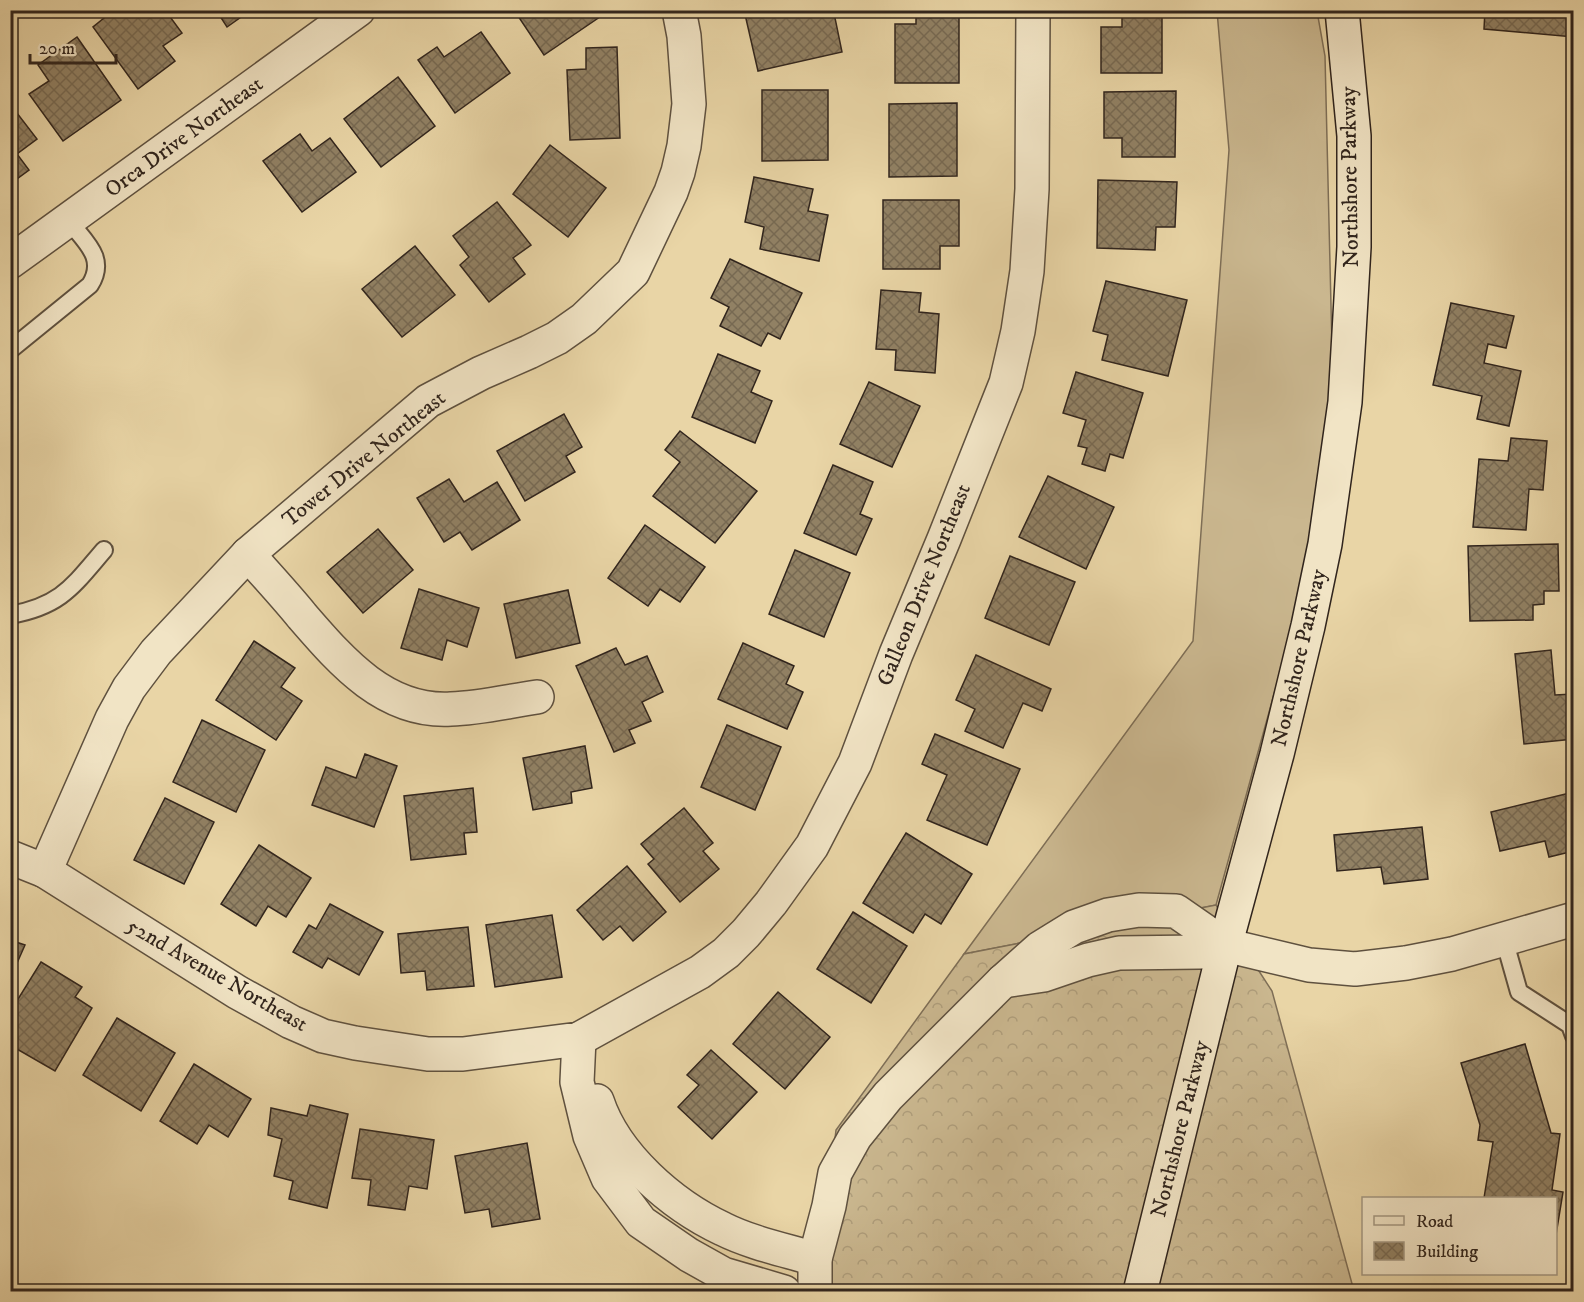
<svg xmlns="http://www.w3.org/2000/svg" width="1584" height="1302" viewBox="0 0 1584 1302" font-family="'IM FELL DW Pica',serif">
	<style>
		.grass { fill: #cab78f; stroke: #7e6e56; stroke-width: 1.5 }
		.forest { fill: url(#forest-crowns); stroke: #7e6e56; stroke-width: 1.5 }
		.building { fill: url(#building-cross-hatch); stroke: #31251d; stroke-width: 1.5 }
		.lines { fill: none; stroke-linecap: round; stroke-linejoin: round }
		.lane-casing { stroke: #5f513f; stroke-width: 20 }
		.street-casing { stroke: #5f513f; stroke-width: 36 }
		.secondary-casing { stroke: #31251d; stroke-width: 36 }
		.lane { stroke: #f1e4c5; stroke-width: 16 }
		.street { stroke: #f1e4c5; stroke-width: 33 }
		.secondary { stroke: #f1e4c5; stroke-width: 33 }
		.labels { text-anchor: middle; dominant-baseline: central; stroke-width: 4.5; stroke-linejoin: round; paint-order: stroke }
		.street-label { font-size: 22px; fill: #31251d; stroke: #f1e4c5 }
	</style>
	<defs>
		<pattern id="forest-crowns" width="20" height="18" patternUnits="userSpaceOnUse" patternTransform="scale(1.5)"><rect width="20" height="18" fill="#cab78f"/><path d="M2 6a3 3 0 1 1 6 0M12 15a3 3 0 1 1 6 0" fill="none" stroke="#ae9d7b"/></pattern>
		<pattern id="building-cross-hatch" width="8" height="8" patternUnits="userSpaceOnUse" patternTransform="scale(1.5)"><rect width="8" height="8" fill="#918164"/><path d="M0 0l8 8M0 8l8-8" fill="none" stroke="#776952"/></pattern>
	</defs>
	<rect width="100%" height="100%" fill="#e9d5a6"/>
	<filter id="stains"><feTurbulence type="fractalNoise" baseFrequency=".00333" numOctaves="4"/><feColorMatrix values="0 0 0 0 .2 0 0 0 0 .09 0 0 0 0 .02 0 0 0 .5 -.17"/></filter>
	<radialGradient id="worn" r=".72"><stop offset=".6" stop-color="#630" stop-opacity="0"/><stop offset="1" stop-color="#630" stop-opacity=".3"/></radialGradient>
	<polygon class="grass" points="1217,11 1317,11 1325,56 1335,472 1216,905 964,954 1193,641 1229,150"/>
	<polygon class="forest" points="1216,905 1272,991 1354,1291 817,1292 836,1130 964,954"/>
	<g class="building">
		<polygon points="114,10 137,10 141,15 147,10 165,10 182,33 163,46 175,61 138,89 93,27"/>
		<polygon points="216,10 251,10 227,27"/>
		<polygon points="514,10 610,10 544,55"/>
		<polygon points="744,10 817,10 818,16 834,13 842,52 758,71"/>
		<polygon points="916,10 959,10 959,83 895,83 895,24 916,24"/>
		<polygon points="1122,10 1162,10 1162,73 1101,73 1101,27 1122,27"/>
		<polygon points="1485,10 1574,10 1574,37 1484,29"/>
		<polygon points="481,32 510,73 455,113 418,60 437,47 444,57"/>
		<polygon points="77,37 121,100 63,141 29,94 49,81 38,65"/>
		<polygon points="617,47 620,138 570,140 567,70 586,69 586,48"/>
		<polygon points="398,77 435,126 381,167 344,119"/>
		<polygon points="762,90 828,90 828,160 762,161"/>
		<polygon points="1176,91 1175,157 1122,157 1122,138 1104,138 1104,92"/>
		<polygon points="957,103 957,176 889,177 889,104"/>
		<polygon points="10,104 37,139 17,154 29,170 10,184"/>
		<polygon points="300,134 312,151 330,138 356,172 302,212 263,161"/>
		<polygon points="550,145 606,188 568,237 513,194"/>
		<polygon points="754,177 813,189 808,211 828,215 819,261 760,249 764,227 745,222"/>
		<polygon points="1098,180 1177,182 1175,227 1156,227 1155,250 1097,248"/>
		<polygon points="883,200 959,200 959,246 940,246 940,269 883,269"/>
		<polygon points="497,202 531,245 513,258 525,274 489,302 460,265 469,257 453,236"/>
		<polygon points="415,246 455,295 402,337 362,289"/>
		<polygon points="730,259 802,293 780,339 768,333 761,346 720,326 729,307 711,298"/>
		<polygon points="1106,281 1187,300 1168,376 1102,360 1108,335 1093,331"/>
		<polygon points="881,290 921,293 919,312 939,314 935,373 895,370 896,350 876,349"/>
		<polygon points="1451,303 1514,316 1506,348 1488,344 1484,363 1521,371 1509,426 1477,419 1482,396 1433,385"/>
		<polygon points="718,354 760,371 751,392 772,401 755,443 692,417"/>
		<polygon points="1076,372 1143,393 1123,458 1110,454 1105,471 1082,464 1087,448 1078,446 1086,420 1063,413"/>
		<polygon points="869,382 920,406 892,467 840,444"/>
		<polygon points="564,414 582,447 566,456 575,472 525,501 497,451"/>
		<polygon points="680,431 757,491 715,543 653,496 680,462 665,450"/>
		<polygon points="1511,438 1547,441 1543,490 1529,489 1526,530 1473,527 1479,459 1508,461"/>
		<polygon points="833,465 873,482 860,514 872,519 856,555 804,533"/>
		<polygon points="1048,476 1114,507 1086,569 1019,537"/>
		<polygon points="449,479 464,502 497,482 520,520 472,550 460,532 444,542 417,498"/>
		<polygon points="645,525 705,567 680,602 660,589 648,606 608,578"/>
		<polygon points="378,529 413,570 363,613 327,572"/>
		<polygon points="1558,544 1559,591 1544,591 1544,604 1533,605 1533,620 1470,621 1468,546"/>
		<polygon points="795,550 850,573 824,637 769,614"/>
		<polygon points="1010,556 1075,582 1049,645 985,618"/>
		<polygon points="419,589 479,608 467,647 447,640 442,660 401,648"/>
		<polygon points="568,590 580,643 516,658 504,604"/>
		<polygon points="254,641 295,668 281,687 302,701 276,740 216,700"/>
		<polygon points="743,643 794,666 786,684 803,692 787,729 718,699"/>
		<polygon points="616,648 625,665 647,656 663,692 642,702 651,721 629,730 635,743 614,752 576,666"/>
		<polygon points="1551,650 1555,695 1573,694 1574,739 1524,744 1515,654"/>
		<polygon points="976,655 1051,689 1042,711 1023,703 1003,748 965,731 975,709 956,700"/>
		<polygon points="202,720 265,750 236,812 173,782"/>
		<polygon points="727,725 781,747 755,810 701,787"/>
		<polygon points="935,734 1020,769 987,845 927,820 947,775 922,764"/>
		<polygon points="585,746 592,788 571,792 572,803 533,810 523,758"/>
		<polygon points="365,754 397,766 374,827 312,805 326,767 356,778"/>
		<polygon points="473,788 477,832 464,833 466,854 411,860 404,796"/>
		<polygon points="1574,792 1574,851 1549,857 1545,841 1500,851 1491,812"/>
		<polygon points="165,798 214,822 184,884 134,860"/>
		<polygon points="684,808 713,843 703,851 719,869 680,902 648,864 654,859 641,844"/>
		<polygon points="1422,827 1428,879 1384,884 1381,867 1337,871 1334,835"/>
		<polygon points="906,833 972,874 941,924 925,914 913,933 863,903"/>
		<polygon points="259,845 311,878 286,917 268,906 256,926 221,904"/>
		<polygon points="627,866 666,912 633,941 620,926 603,940 577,910"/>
		<polygon points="330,904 383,932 359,975 328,958 322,968 293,952 309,925 316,929"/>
		<polygon points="853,912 907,946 871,1003 817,969"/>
		<polygon points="552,915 562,977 495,987 486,925"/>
		<polygon points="468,927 474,986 427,990 425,971 401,973 398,934"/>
		<polygon points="10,940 25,945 10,979"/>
		<polygon points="41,962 82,987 75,997 92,1008 55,1071 10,1045 10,1012"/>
		<polygon points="778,992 830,1037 785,1089 733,1044"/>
		<polygon points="117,1018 175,1053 141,1111 83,1075"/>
		<polygon points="1525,1044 1551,1133 1560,1134 1552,1190 1563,1192 1556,1235 1556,1198 1484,1198 1493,1142 1478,1140 1480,1125 1461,1063"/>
		<polygon points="711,1050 757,1092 712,1139 678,1107 699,1085 687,1075"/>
		<polygon points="194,1064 251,1099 228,1137 209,1125 197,1144 160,1121"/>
		<polygon points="310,1105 348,1114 327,1208 289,1199 293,1181 274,1176 282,1139 268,1135 271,1108 307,1116"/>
		<polygon points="360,1129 434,1140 427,1189 409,1186 405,1210 368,1205 371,1180 352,1178"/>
		<polygon points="527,1143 540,1219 492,1227 489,1209 465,1213 455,1156"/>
	</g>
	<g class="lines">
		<g class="lane-casing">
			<g id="lane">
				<path d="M10,350L90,285C107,258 85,242 69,221"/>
				<path d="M10,615C61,606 73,586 104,550"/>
				<polyline points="1504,939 1519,992 1570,1025 1574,1036"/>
			</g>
		</g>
		<g class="street-casing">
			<g id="street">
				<polyline points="10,262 358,10"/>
				<path d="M248,554C266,575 285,595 302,616C341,661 385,713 451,709C480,708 509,701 537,697"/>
				<polyline points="10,857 45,871 237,992 291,1022 323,1036 355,1043 428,1054 463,1054 579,1039 700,972 726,953 746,933 771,903 812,846 855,763 896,654 944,539 1006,383 1018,331 1027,271 1032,189 1033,10"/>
				<polyline points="45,871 112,719 129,688 156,652 248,554 428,401 481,373 529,352 557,338 584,319 633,272 671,192 678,172 684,146 689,104 684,36 679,10"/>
				<polyline points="1003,981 1044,975 1088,960 1119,953 1200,952 1225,945"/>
				<polyline points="579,1039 577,1082 590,1136 608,1178 641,1222 689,1255 723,1274 784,1292"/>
				<path d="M597,1101C615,1156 672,1205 723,1229C751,1243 785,1250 815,1259"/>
				<polyline points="815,1292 815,1259 829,1206 835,1173 855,1137 888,1096 1003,981 1040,948 1074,927 1108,915 1139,910 1176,911 1225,945 1309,965 1355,969 1406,963 1452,954 1574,919"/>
			</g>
		</g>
		<g class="secondary-casing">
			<polyline id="secondary" points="1140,1292 1224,950 1277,754 1308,626 1325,544 1345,402 1354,247 1354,136 1342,10"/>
		</g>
		<use href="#lane" class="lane"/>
		<use href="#street" class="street"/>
		<use href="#secondary" class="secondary"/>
	</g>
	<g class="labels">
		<g class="street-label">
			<text transform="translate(184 137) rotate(-36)">Orca Drive Northeast</text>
			<text transform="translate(1350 177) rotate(-91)">Northshore Parkway</text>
			<text transform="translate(364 459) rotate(-39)">Tower Drive Northeast</text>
			<text transform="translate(924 585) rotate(-68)">Galleon Drive Northeast</text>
			<text transform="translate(1299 658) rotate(-77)">Northshore Parkway</text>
			<text transform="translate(217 975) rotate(30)">52nd Avenue Northeast</text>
			<text transform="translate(1180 1129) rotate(-76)">Northshore Parkway</text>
		</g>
	</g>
	<rect width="1584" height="1302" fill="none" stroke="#e9d5a6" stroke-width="36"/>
	<rect x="12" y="12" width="1560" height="1278" fill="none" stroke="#31251d" stroke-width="3"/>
	<rect x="18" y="18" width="1548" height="1266" fill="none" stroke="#31251d" stroke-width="1.5"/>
	<rect x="1362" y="1197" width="195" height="78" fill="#f1e4c5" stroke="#a49882" stroke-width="1.5"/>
	<rect x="1374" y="1216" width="30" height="9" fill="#f1e4c5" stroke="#a49882" stroke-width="1.5"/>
	<text x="1416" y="1227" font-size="18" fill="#31251d">Road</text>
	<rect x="1374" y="1242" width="30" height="18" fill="url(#building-cross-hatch)" stroke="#a49882" stroke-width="1.5"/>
	<text x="1416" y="1257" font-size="18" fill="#31251d">Building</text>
	<path d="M30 54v9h86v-9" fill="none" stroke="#31251d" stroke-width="3"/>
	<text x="39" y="54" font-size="18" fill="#31251d" stroke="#f1e4c5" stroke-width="4.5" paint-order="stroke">20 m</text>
	<rect width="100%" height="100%" filter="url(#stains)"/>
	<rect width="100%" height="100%" fill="url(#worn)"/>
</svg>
